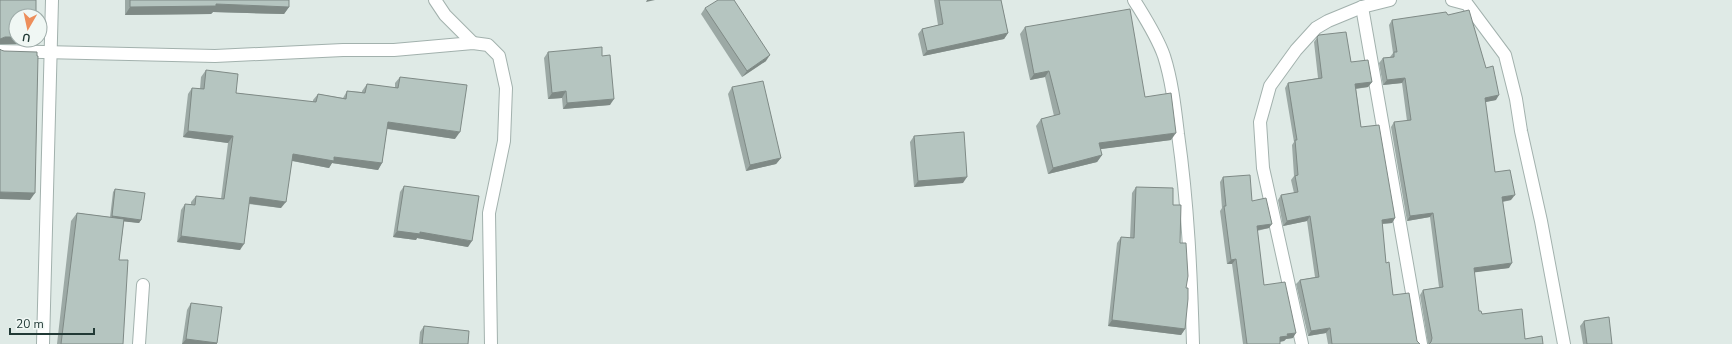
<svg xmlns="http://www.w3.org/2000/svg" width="1732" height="344" viewBox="0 0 1732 344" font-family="'Nunito Sans',sans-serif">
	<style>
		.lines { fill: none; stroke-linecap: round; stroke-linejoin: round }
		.minor-casing { stroke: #a2b1ad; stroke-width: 14 }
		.minor { stroke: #fff; stroke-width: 12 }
		.wall { fill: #9ca9a5 }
		.shaded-wall { fill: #7f8a86 }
		.building { fill: #b5c5c0; stroke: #7f8a86 }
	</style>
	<rect width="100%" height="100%" fill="#dfeae6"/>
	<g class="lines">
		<g class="minor-casing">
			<g id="minor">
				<polyline points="435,0 445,15 473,43"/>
				<path d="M1134,0C1145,18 1157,36 1164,56C1172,81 1175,109 1178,134C1188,204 1191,274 1193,344"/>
				<polyline points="1452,0 1467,4 1505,55 1516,99 1521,131 1541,221 1564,344"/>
				<polyline points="1362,7 1421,344"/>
				<polyline points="0,51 215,56 343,50 394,50 473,43 488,45 499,56 506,88 504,141 489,213 491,344"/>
				<polyline points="43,344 52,0"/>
				<polyline points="139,344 143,285"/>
				<polyline points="1302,344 1263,168 1260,122 1270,86 1296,50 1316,28 1328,21 1362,7 1390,0"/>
			</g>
		</g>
		<use href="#minor" class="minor"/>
	</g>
	<g class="wall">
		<polygon points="125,0 289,0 289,7 284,14 213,12 211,14 125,15"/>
		<polygon points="934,0 1001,0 1008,33 1004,39 923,56 918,34 922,29 938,25"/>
		<polygon points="705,8 766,61 742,77 701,14"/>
		<polygon points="1448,15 1496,100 1485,102 1495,172 1511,200 1503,202 1509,268 1474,272 1479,311 1482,314 1525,339 1543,344 1428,344 1420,295 1423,290 1439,287 1430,217 1407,221 1391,127 1394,122 1407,121 1402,83 1383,85 1379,63 1383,58 1390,57 1393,53 1389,25 1392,20"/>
		<polygon points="1025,27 1145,97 1171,140 1100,149 1102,155 1097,162 1048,174 1036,126 1041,119 1054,116 1045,77 1030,80 1020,34"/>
		<polygon points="1319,35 1351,62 1372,82 1368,87 1356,89 1361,127 1395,218 1392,223 1382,224 1386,263 1393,295 1417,341 1420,344 1328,344 1326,333 1308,336 1296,284 1300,280 1315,277 1307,221 1283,226 1278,200 1281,195 1294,193 1291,180 1294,176 1292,145 1294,142 1285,88 1288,83 1318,78 1314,42"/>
		<polygon points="548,52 602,56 610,105 563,109 562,98 548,99 544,58"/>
		<polygon points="206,70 236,93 313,102 313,100 318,94 343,98 347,91 362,92 362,91 367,84 395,88 395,83 400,77 455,139 387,129 382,163 378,170 332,163 329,168 292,161 281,208 249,204 240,250 177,242 181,210 185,204 191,204 191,202 196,196 221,199 228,143 183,137 188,94 192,88 200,89 201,77"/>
		<polygon points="732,87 781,158 776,164 746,171 728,94"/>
		<polygon points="914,136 963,183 914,187 910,142"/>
		<polygon points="1223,177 1252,201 1269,228 1257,231 1264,285 1293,338 1286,339 1284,341 1280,342 1280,344 1243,344 1232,264 1227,264 1220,211 1222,208 1220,182"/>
		<polygon points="404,186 468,247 417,238 416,240 393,237 400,192"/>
		<polygon points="1136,187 1173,205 1180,243 1186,288 1185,329 1181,335 1108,326 1117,243 1121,237 1130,238 1132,193"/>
		<polygon points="115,189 141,220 139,223 124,221 119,260 123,344 57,344 71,221 77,213 110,217 113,192"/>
		<polygon points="191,303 217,343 217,344 182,344 187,310"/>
		<polygon points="1584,321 1612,344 1583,344 1580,326"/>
		<polygon points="424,326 468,344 419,344 420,332"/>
	</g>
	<g class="shaded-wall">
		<polygon points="647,0 655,0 646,2"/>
		<polygon points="216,4 289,7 284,14 213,12 211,14 125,15 130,7"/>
		<polygon points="1008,33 1004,39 923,56 927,51"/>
		<polygon points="5,37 16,37 16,40 34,40 32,44 0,44 0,39"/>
		<polygon points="770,55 766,61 742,77 747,71"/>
		<polygon points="1049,71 1045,77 1030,80 1034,74"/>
		<polygon points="1405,78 1402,83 1383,85 1387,80"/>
		<polygon points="1372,82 1368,87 1352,89 1355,84"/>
		<polygon points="566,91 562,98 548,99 552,93"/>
		<polygon points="1499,95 1496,100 1481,103 1485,98"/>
		<polygon points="614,99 610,105 563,109 567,103"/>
		<polygon points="388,122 460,132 455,139 383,128"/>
		<polygon points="188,131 233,136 228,143 183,137"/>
		<polygon points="1176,133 1171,140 1094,150 1099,143"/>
		<polygon points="293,154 334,157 382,163 378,170 332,163 329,168 288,160"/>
		<polygon points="1102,155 1097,162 1048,174 1053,168"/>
		<polygon points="781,158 776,164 746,171 750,165"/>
		<polygon points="967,177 963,183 914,187 918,181"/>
		<polygon points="0,192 35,193 30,200 0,199"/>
		<polygon points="1515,195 1511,200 1499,202 1502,197"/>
		<polygon points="250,197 286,202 281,208 245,203"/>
		<polygon points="1433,213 1430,217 1407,221 1410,216"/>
		<polygon points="112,216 141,220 139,223 110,220"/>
		<polygon points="1310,216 1307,221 1283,226 1287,221"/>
		<polygon points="1395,218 1392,223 1379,224 1382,220"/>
		<polygon points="1272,224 1269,228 1253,231 1257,226"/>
		<polygon points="397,231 420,232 472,241 468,247 417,238 416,240 393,237"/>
		<polygon points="181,236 244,244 240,250 177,242"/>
		<polygon points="1236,259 1232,264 1227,264 1231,260"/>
		<polygon points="1512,263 1509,268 1470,273 1474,268"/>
		<polygon points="1112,320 1185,329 1181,335 1108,326"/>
		<polygon points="1330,328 1326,333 1308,336 1311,331"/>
		<polygon points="1296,333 1293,338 1286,339 1284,341 1276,342 1280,337 1287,334"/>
		<polygon points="186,339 217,343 217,344 182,344"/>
	</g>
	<g class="building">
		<polygon points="0,0 36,0 36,16 16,16 16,37 5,37 0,39"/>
		<polygon points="130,0 289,0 289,7 216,4 216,6 130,7"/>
		<polygon points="718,0 734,0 770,55 747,71 705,8"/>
		<polygon points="939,0 1001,0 1008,33 927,51 922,29 943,24"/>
		<polygon points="1130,9 1145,97 1171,93 1176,133 1099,143 1102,155 1053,168 1041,119 1060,114 1049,71 1034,74 1025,27"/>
		<polygon points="1469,10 1486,68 1493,66 1499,95 1485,98 1495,172 1510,170 1515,195 1502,197 1512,263 1474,268 1479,311 1481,311 1482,314 1522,309 1525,339 1542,336 1543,344 1429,344 1431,342 1432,338 1423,290 1443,287 1433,213 1410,216 1394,122 1411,120 1405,78 1387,80 1383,58 1394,57 1394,52 1397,52 1392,20 1446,12 1448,15"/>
		<polygon points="1346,32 1351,62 1368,60 1372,82 1355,84 1361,127 1379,125 1395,218 1382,220 1386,263 1389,262 1393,295 1409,293 1417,341 1420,344 1332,344 1330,328 1311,331 1300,280 1319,277 1310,216 1287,221 1281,195 1298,192 1295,176 1298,175 1295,140 1297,140 1288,83 1322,78 1317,37 1319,35"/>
		<polygon points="602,47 602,56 610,55 614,99 567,103 566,91 552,93 548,52"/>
		<polygon points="0,49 1,50 4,51 37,52 37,56 38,56 35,193 0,192"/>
		<polygon points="206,70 238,74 236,93 316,102 318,94 346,99 347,91 365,93 367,84 398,88 400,77 467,85 460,132 388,122 382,163 334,157 334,161 293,154 286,202 250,197 244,244 181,236 185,204 195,205 196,196 224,199 233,136 188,131 192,88 204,89"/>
		<polygon points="763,81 781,158 750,165 732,87"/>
		<polygon points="964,132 967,177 918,181 914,136"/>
		<polygon points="1250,175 1252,201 1266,198 1272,224 1257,226 1264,285 1285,282 1296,333 1287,334 1288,336 1280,337 1280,344 1247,344 1236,259 1231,260 1224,206 1226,206 1223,177"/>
		<polygon points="404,186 479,196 472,241 420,232 420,234 397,231"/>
		<polygon points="1136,187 1173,188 1173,205 1181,205 1180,243 1186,243 1188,276 1186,288 1188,288 1188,299 1185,329 1112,320 1121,237 1134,238"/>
		<polygon points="115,189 145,193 141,220 112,216"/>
		<polygon points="77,213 124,219 119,260 128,260 123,344 61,344"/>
		<polygon points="191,303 222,307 217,343 186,339"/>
		<polygon points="1609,317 1612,344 1587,344 1584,321"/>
		<polygon points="424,326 469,331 468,344 422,344"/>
	</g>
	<g transform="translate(28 28) rotate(189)"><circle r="19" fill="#f0f7f4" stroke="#9daba8"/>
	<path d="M0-3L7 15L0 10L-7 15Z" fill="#ed8e5b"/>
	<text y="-6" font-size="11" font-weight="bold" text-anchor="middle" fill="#213935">U</text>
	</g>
	<path d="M10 328v6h84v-6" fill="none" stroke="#213935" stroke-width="2"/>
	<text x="16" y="328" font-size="12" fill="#213935" stroke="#f0f7f4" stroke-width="3" paint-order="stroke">20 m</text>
</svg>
